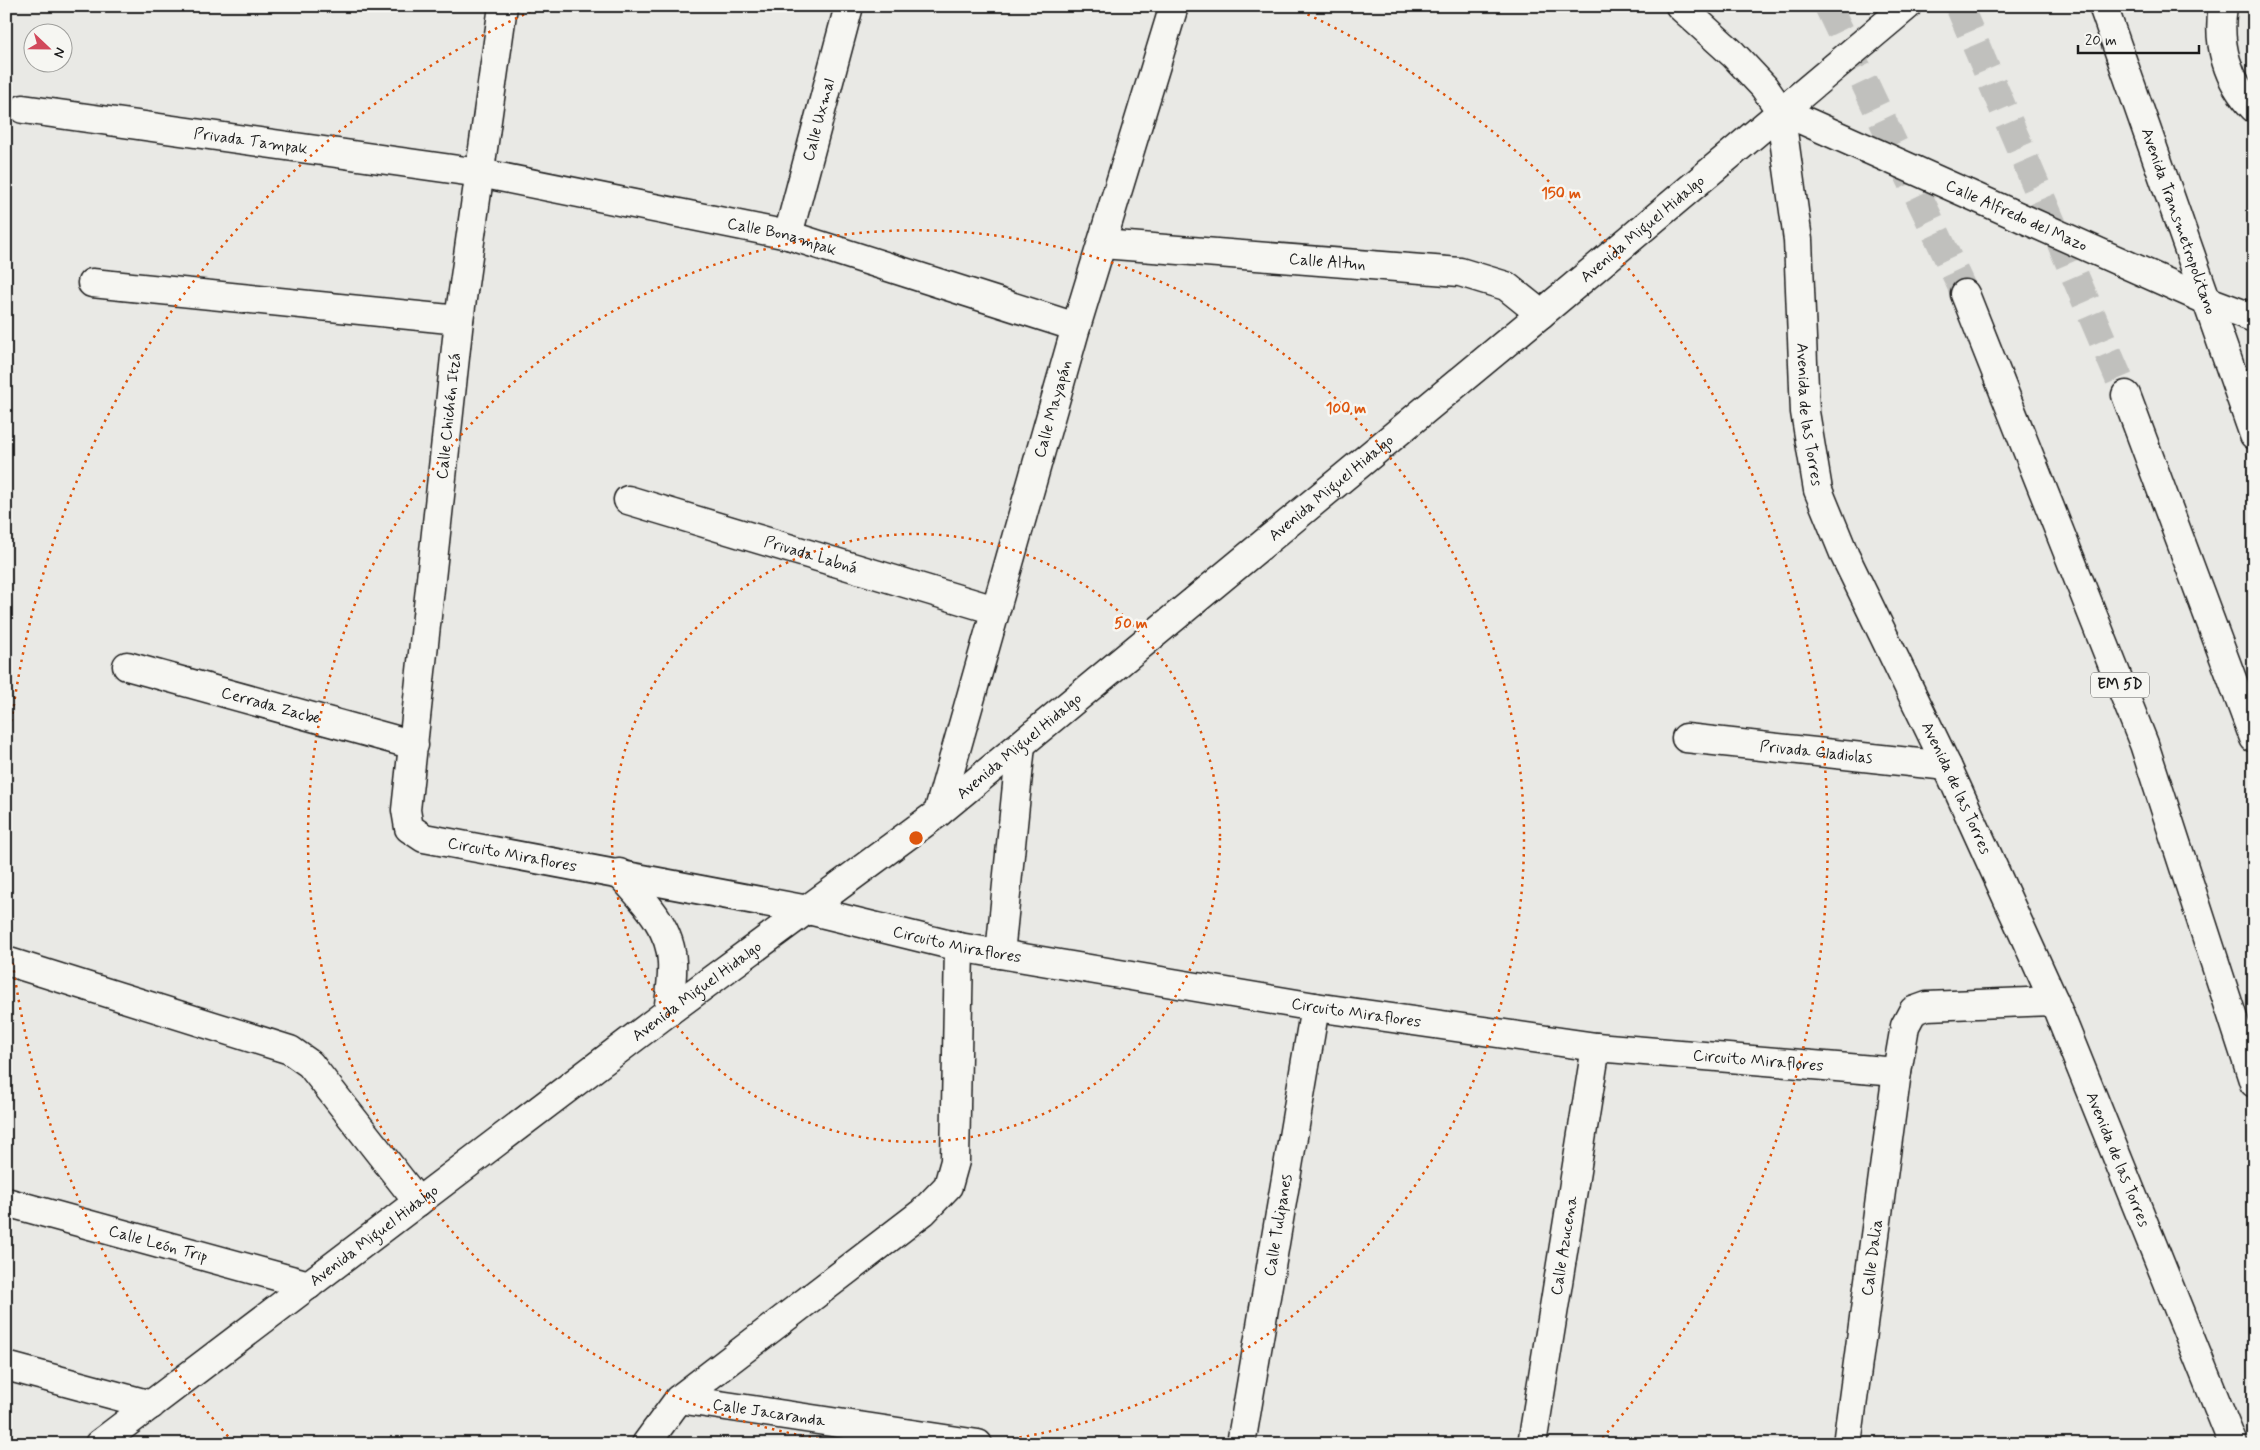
<svg xmlns="http://www.w3.org/2000/svg" width="2260" height="1450" viewBox="0 0 2260 1450" font-family="Mynerve,sans-serif">
	<style>
		.lines { fill: none; stroke-linecap: round; stroke-linejoin: round }
		.highway-tunnel { stroke: #c0c0bd; stroke-width: 28; stroke-dasharray: 28 14; stroke-linecap: butt }
		.minor-casing { stroke: #1c1c1c; stroke-width: 31 }
		.major-casing { stroke: #1c1c1c; stroke-width: 31 }
		.highway-casing { stroke: #1c1c1c; stroke-width: 31 }
		.minor { stroke: #f6f6f2; stroke-width: 28 }
		.major { stroke: #f6f6f2; stroke-width: 28 }
		.highway { stroke: #f6f6f2; stroke-width: 28 }
		.ring { fill: none; stroke: #de560d; stroke-width: 2.5; stroke-dasharray: 2.5 5 }
		.labels { text-anchor: middle; dominant-baseline: central; stroke-width: 5; stroke-linejoin: round; paint-order: stroke }
		.shield { fill: #f6f6f2; stroke: #5d5d5c; stroke-width: 1 }
		.shield-label { font-size: 15px; font-weight: bold; fill: #1c1c1c }
		.street-label { font-size: 16px; fill: #1c1c1c; stroke: #f6f6f2 }
		.centre { fill: #de560d; stroke: #f6f6f2; stroke-width: 2.5 }
		.ring-label { font-size: 15px; text-anchor: middle; font-weight: bold; fill: #de560d; stroke: #f6f6f2; stroke-width: 5; stroke-linejoin: round; paint-order: stroke }
	</style>
	<rect width="100%" height="100%" fill="#e9e9e5"/>
	<filter id="ink" filterUnits="userSpaceOnUse"><feTurbulence type="fractalNoise" baseFrequency=".02" numOctaves="2"/><feDisplacementMap in="SourceGraphic" scale="10" xChannelSelector="R" yChannelSelector="G"/><feConvolveMatrix kernelMatrix="1 2 1 2 8 2 1 2 1" color-interpolation-filters="sRGB"/></filter>
	<g filter="url(#ink)">
		<g class="lines">
			<g class="highway-tunnel">
				<polyline points="1828,6 1965,294"/>
				<polyline points="1959,6 2126,395"/>
			</g>
			<g class="minor-casing">
				<g id="minor">
					<path id="s1" d="M503,6L459,320L406,810L409,828L424,838L808,910L959,947L1315,1007L1596,1047L1897,1072L1905,1026L1913,1011L1927,1006L2054,1001"/>
					<path id="s2" d="M1680,6L1733,54L1764,87L1780,110L1798,240L1805,412L1818,490L1845,556L1947,766L2054,1001L2233,1444"/>
					<path id="s3" d="M2103,6L2254,435"/>
					<path d="M2223,6C2217,44 2227,81 2254,108"/>
					<path id="s4" d="M23,109L480,173L788,235L1076,327"/>
					<path id="s5" d="M1780,110L2206,300L2254,318"/>
					<path id="s6" d="M788,235L849,6"/>
					<path id="s7" d="M1102,244L1460,272L1506,286L1541,314"/>
					<polyline points="92,283 459,320"/>
					<path id="s8" d="M628,500L995,610"/>
					<path id="s9" d="M127,666L414,745"/>
					<path id="s10" d="M1686,738L1947,766"/>
					<path id="s11" d="M938,813L1076,327L1174,6"/>
					<path d="M619,873C641,898 671,926 672,962C673,978 670,996 668,1012"/>
					<polyline points="1000,954 1021,745"/>
					<polyline points="6,961 290,1050 310,1064 418,1202"/>
					<path id="s12" d="M6,1202L309,1285"/>
					<polyline points="6,1366 151,1405"/>
					<path id="s13" d="M679,1399L978,1444"/>
					<polyline points="646,1444 679,1399 923,1212 948,1186 955,1161 959,947"/>
					<path id="s14" d="M1241,1444L1315,1007"/>
					<path id="s15" d="M1532,1444L1596,1047"/>
					<path id="s16" d="M1847,1444L1897,1072"/>
				</g>
			</g>
			<g class="major-casing">
				<g id="major">
					<path id="s17" d="M99,1444L668,1012L938,813L1541,314L1907,6"/>
				</g>
			</g>
			<g class="highway-casing">
				<g id="highway">
					<polyline points="1965,294 2144,744 2254,1083"/>
					<polyline points="2126,395 2254,738"/>
				</g>
			</g>
			<use href="#minor" class="minor"/>
			<use href="#major" class="major"/>
			<use href="#highway" class="highway"/>
		</g>
	</g>
	<g class="ring">
		<circle cx="916" cy="838" r="304"/>
		<path d="M863 1444A608 608 0 1 1 969 1444"/>
		<path d="M233 1442A912 912 0 0 1 7 910M7 766A912 912 0 0 1 538 8M1294 8A912 912 0 0 1 1599 1442"/>
	</g>
	<g class="labels">
		<rect class="shield" x="2091" y="672.5" width="58" height="25" rx="4"/>
		<g class="shield-label">
			<text x="2120" y="685">EM 5D</text>
		</g>
		<g class="street-label">
			<text stroke="none"><textPath href="#s6" startOffset="119">Calle Uxmal</textPath></text>
			<text stroke="none"><textPath href="#s4" startOffset="230">Privada Tampak</textPath></text>
			<text stroke="none"><textPath href="#s5" startOffset="259">Calle Alfredo del Mazo</textPath></text>
			<text stroke="none"><textPath href="#s3" startOffset="228">Avenida Transmetropolitano</textPath></text>
			<text stroke="none"><textPath href="#s17" startOffset="1965">Avenida Miguel Hidalgo</textPath></text>
			<text stroke="none"><textPath href="#s4" startOffset="770">Calle Bonampak</textPath></text>
			<text stroke="none"><textPath href="#s7" startOffset="226">Calle Altun</textPath></text>
			<text stroke="none"><textPath href="#s11" startOffset="420">Calle Mayapán</textPath></text>
			<text stroke="none"><textPath href="#s2" startOffset="451">Avenida de las Torres</textPath></text>
			<text transform="translate(449 416) rotate(-84)">Calle Chichén Itzá</text>
			<text stroke="none"><textPath href="#s17" startOffset="1560">Avenida Miguel Hidalgo</textPath></text>
			<text stroke="none"><textPath href="#s8" startOffset="191">Privada Labná</textPath></text>
			<text stroke="none"><textPath href="#s9" startOffset="149">Cerrada Zacbe</textPath></text>
			<text stroke="none"><textPath href="#s17" startOffset="1155">Avenida Miguel Hidalgo</textPath></text>
			<text stroke="none"><textPath href="#s10" startOffset="131">Privada Gladiolas</textPath></text>
			<text stroke="none"><textPath href="#s2" startOffset="856">Avenida de las Torres</textPath></text>
			<text stroke="none"><textPath href="#s1" startOffset="936">Circuito Miraflores</textPath></text>
			<text stroke="none"><textPath href="#s1" startOffset="1390">Circuito Miraflores</textPath></text>
			<text stroke="none"><textPath href="#s17" startOffset="750">Avenida Miguel Hidalgo</textPath></text>
			<text stroke="none"><textPath href="#s1" startOffset="1795">Circuito Miraflores</textPath></text>
			<text stroke="none"><textPath href="#s1" startOffset="2200">Circuito Miraflores</textPath></text>
			<text stroke="none"><textPath href="#s2" startOffset="1261">Avenida de las Torres</textPath></text>
			<text stroke="none"><textPath href="#s14" startOffset="222">Calle Tulipanes</textPath></text>
			<text stroke="none"><textPath href="#s17" startOffset="345">Avenida Miguel Hidalgo</textPath></text>
			<text stroke="none"><textPath href="#s12" startOffset="158">Calle León Trip</textPath></text>
			<text stroke="none"><textPath href="#s15" startOffset="201">Calle Azucena</textPath></text>
			<text stroke="none"><textPath href="#s16" startOffset="188">Calle Dalia</textPath></text>
			<text stroke="none"><textPath href="#s13" startOffset="91">Calle Jacaranda</textPath></text>
		</g>
	</g>
	<circle cx="916" cy="838" r="8" class="centre"/>
	<g class="ring-label">
		<text x="1561" y="198">150 m</text>
		<text x="1346" y="413">100 m</text>
		<text x="1131" y="628">50 m</text>
	</g>
	<rect width="2260" height="1450" fill="none" stroke="#f6f6f2" stroke-width="25"/>
	<rect x="12" y="12" width="2235" height="1425" fill="none" stroke="#1c1c1c" stroke-width="2" filter="url(#ink)"/>
	<g transform="translate(48 48) rotate(112)"><circle r="24" fill="#f6f6f2" stroke="#9f9f9c"/>
	<path d="M0-4L9 19L0 12L-9 19Z" fill="#d1495b"/>
	<text y="-8" font-size="14" font-weight="bold" text-anchor="middle" fill="#1c1c1c">N</text>
	</g>
	<path d="M2078 45v8h121v-8" fill="none" stroke="#1c1c1c" stroke-width="2.5"/>
	<text x="2085" y="45" font-size="15" fill="#1c1c1c" stroke="#f6f6f2" stroke-width="4" paint-order="stroke">20 m</text>
</svg>
